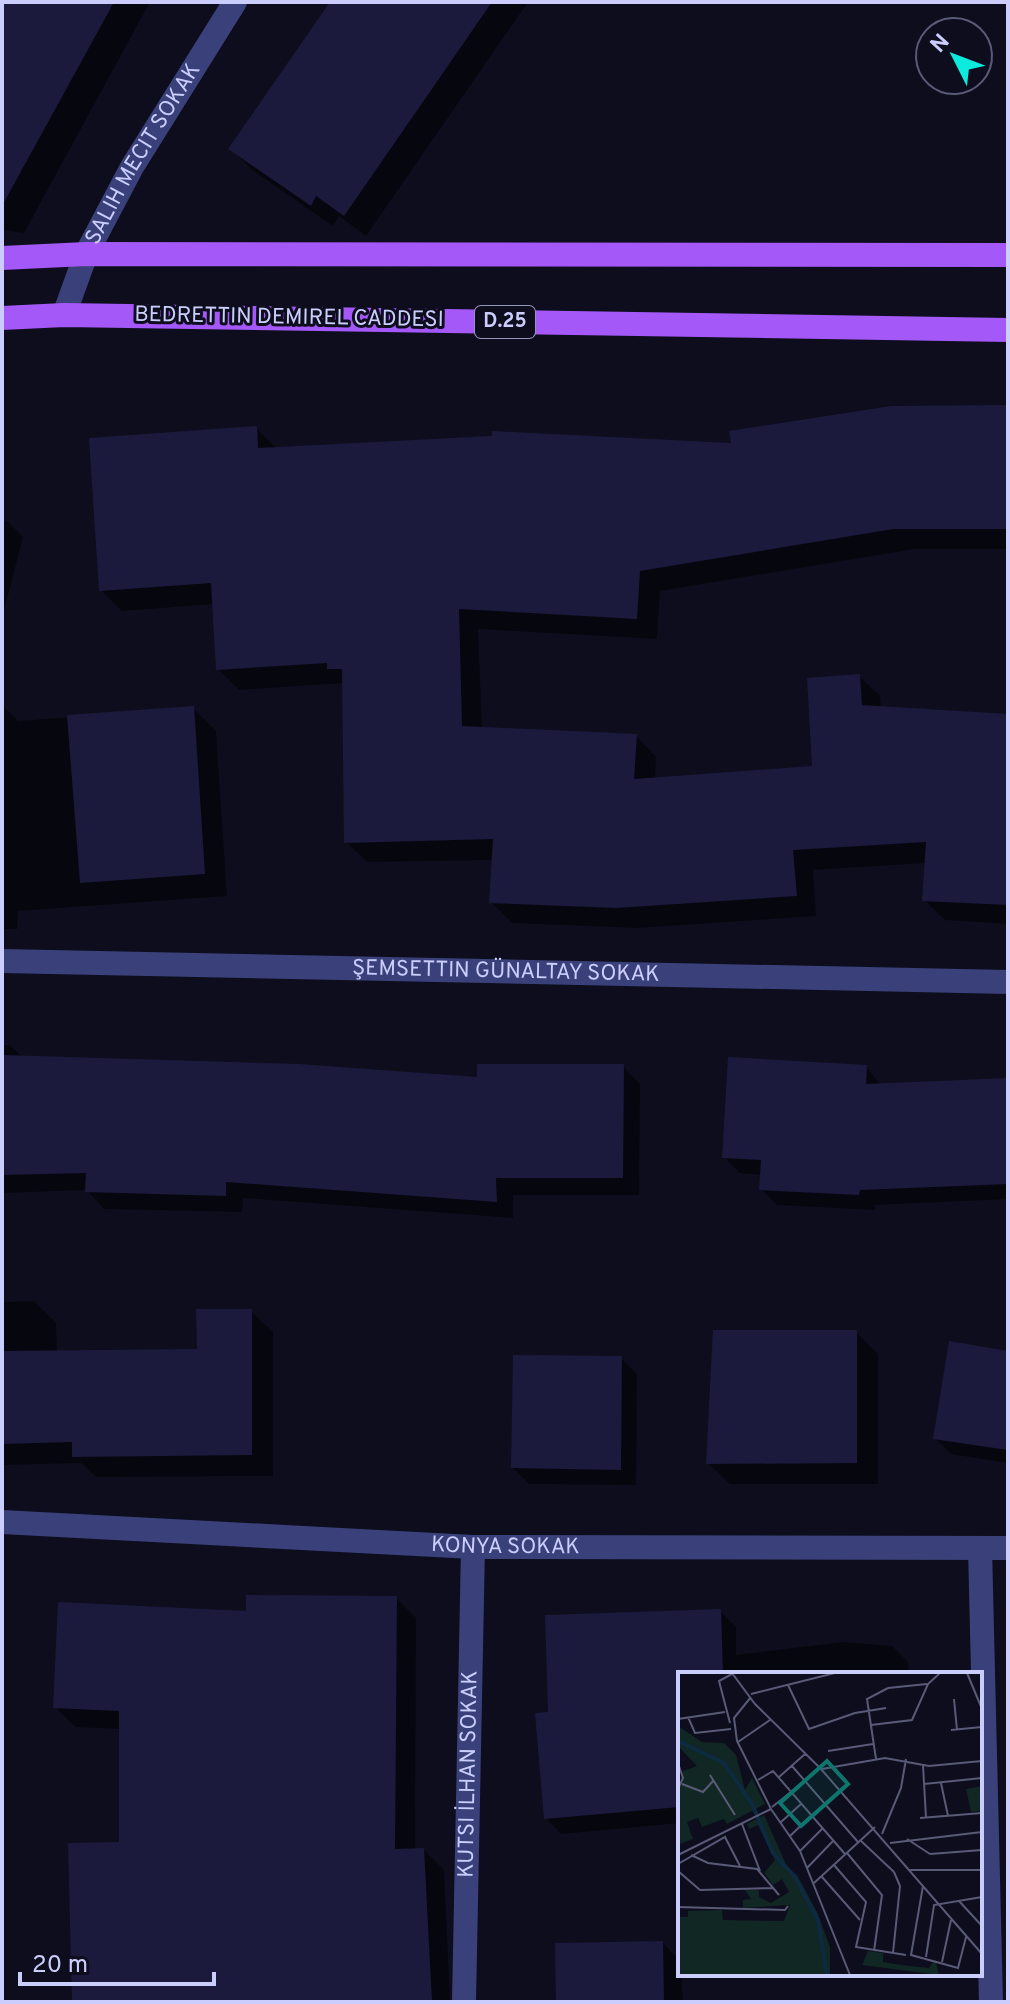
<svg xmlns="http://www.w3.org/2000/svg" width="1010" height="2004" viewBox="0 0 1010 2004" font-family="Overpass,sans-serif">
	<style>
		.shadow { fill: #0007 }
		.building { fill: #1b1a3d }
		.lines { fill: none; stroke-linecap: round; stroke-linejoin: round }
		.minor { stroke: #3a417a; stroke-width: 24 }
		.major { stroke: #a358f7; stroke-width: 24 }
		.labels { text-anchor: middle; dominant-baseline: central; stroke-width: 6; stroke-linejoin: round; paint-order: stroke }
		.shield { fill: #0d0d1d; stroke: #9294ba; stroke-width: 2 }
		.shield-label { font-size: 20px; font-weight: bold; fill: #cbcefd }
		.street-label { font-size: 22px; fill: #cbcefd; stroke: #0d0d1d }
		.inset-river { fill: none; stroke: #0e2a40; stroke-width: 4 }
		.inset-road { fill: none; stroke: #595a77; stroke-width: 2 }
		.view { fill: #0f766e; fill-opacity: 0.15; stroke: #0f766e; stroke-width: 4 }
		.inset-edge { fill: none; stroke: #cbcefd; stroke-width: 4 }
	</style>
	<rect width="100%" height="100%" fill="#0d0d1d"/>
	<g class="shadow">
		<polygon points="2,2 150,2 24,233 2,230"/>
		<polygon points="333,2 528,2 366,236 339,216 333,226 252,170 231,149"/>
		<polygon points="1008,406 1008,549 915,549 660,591 657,639 478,629 482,729 636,736 656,757 655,780 814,768 859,676 880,696 881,708 1008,716 1008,924 945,920 924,900 926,863 813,870 816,916 638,928 512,923 491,902 494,860 367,862 346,842 344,683 239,690 218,669 214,604 122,611 101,590 256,428 277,449 733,445"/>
		<polygon points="2,520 7,521 23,537 2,618"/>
		<polygon points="2,705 18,721 193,708 216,731 227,896 18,911 17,929 2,929"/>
		<polygon points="2,1045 10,1045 23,1058 479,1079 623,1066 640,1084 639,1195 513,1195 513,1218 243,1198 242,1212 104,1209 87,1190 2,1193"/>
		<polygon points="866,1067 882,1086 1008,1080 1008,1199 875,1205 875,1210 777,1205 761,1189 762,1175 740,1173 724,1157"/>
		<polygon points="34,1301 56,1323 57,1352 199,1351 251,1311 273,1332 273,1476 96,1477 81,1463 2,1465 2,1302"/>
		<polygon points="856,1332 878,1354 878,1484 730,1484 708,1463"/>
		<polygon points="1008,1353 1008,1463 951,1454 935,1438"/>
		<polygon points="621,1358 637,1374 636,1485 529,1484 513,1468"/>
		<polygon points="396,1598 416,1618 415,1850 424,1850 444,1870 450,2002 74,2002 121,1844 121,1729 75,1727 55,1707 248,1613"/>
		<polygon points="720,1611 736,1627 736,1655 843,1642 892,1646 908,1662 909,1674 680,1674 680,1823 561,1834 546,1818 550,1714"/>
		<polygon points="663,1943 680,1961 683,2002 558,2002"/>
	</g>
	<g class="building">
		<polygon points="2,2 114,2 2,206"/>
		<polygon points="330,2 492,2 344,216 316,196 311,206 228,149"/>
		<polygon points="1008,405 1008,529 893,529 640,571 637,619 459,609 462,726 637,734 634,779 812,766 807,678 860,674 862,705 1008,714 1008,905 922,901 926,842 793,850 797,896 616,908 489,903 493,839 344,843 342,669 327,669 327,663 216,670 211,583 99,591 89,438 257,426 258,448 492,436 492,431 731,443 729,431 891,406"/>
		<polygon points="194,706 205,874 80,883 67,715"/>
		<polygon points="2,1055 299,1064 477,1077 477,1064 624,1064 623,1178 496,1178 497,1202 226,1182 226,1196 85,1192 86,1173 2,1175"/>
		<polygon points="728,1057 867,1065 866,1084 1008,1078 1008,1184 860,1190 859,1195 759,1190 761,1160 722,1158"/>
		<polygon points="196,1309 252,1309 252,1455 72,1457 72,1442 2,1444 2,1351 197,1349"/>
		<polygon points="713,1330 857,1330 857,1463 706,1464"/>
		<polygon points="949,1341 1008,1351 1008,1450 933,1439"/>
		<polygon points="513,1355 622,1356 621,1470 511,1468"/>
		<polygon points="246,1595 397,1596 395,1849 424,1848 432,2002 72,2002 68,1843 119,1842 119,1711 53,1708 58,1602 246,1611"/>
		<polygon points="721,1609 723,1674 680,1674 680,1807 544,1819 535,1713 548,1712 545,1615"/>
		<polygon points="663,1941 664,2002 556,2002 555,1943"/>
	</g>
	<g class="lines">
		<g class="minor">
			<path id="s1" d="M64,315L86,254L132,167L235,2"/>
			<path id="s2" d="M2,961L1008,982"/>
			<path id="s3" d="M2,1522L473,1547L1008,1548"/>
			<polyline points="980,1548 991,2002"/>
			<path id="s4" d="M464,2002L473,1547"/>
		</g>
		<g class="major">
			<polyline points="2,258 86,254 1008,255"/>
			<polyline points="2,318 64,315 1008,330"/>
		</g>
	</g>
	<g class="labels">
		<rect class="shield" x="475" y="306" width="60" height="32" rx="6"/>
		<g class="shield-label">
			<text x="505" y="322">D.25</text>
		</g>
		<g class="street-label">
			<text stroke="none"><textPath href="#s1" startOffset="180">SALIH MECIT SOKAK</textPath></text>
			<text transform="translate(289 318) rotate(1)">BEDRETTIN DEMIREL CADDESI</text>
			<text stroke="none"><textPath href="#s2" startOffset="504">ŞEMSETTIN GÜNALTAY SOKAK</textPath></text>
			<text stroke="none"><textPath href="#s3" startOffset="504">KONYA SOKAK</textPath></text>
			<text stroke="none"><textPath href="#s4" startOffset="228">KUTSI İLHAN SOKAK</textPath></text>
		</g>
	</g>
	<g transform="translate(678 1672)">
		<rect width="304" height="304" fill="#0d0d1d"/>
		<path d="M0,54L24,70L46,71L58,83L67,118L74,106L87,132L49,152L46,147L24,155L20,146L9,150L15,167L2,172L0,119L5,99L19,94L0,74ZM304,114V139L293,140L288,117ZM86,143L112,201L119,203L140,242L152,275V303H0V245H10V239L44,238L45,248L106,249L112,233L65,236V228L73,227L67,218H81V225L93,231L111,220L104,207L95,213L86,201L97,188L80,153L71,157L69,152ZM190,279L205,281V290L223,293L251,296L257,287L261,303L184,293Z" fill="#102723"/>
		<path class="inset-river" d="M0,69L46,91L74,132L95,181L117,205L140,248L149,303"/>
		<path class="inset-road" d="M54,1L77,32L143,97L304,282M289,1L304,37M110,13L131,57L177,41L208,36M210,16L249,12M73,22L157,1M73,25L56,46L59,69L93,137L122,179L172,303M276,27L279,58M10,45L17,61L53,57M0,47L47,40M52,51L41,9L54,2M193,53L234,48L250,12L262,1M273,58L304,55M60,70L92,48M150,79L195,72M198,87L189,27L210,16M0,91L5,106L0,117M245,93L248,146M114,94L180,170M144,97L207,86L251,94L304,89M32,103L57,143M101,105L127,82M80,108L95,99L167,182M263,111L270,144M4,112L25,120L36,108M246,112L304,106M94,135L113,120M242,146L304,141M103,150L123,132M64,152L82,199M204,162L223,116L228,87M112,164L133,144M229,167L252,182M182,168L216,200M212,171L304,160M122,179L144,157M169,181L204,223L196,279M252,182L304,178M0,183L93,137M13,183L30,191L79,197L101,223M0,192L47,165L62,194M156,193L188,230L178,275L228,283M129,196L155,169M232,198H304M0,199L22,218M144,205L182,248M136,211L197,155M245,214L233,283L280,296L288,265M22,218L95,216M281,229L304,254M0,235L107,238L110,234M215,281L222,214L216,200M248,285L256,233L304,225M264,290L273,248"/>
		<path class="view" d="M149,89L170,112L123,154L102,131Z"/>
		<rect width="304" height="304" class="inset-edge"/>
	</g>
	<rect width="1010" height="2004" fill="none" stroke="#cbcefd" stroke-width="8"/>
	<g transform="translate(954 56) rotate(312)"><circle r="38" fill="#0d0d1d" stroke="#595a77" stroke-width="2"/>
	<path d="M0-6L14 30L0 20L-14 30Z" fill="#0beadd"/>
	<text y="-12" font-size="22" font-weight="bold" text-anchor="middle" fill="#cbcefd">N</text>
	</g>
	<path d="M20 1972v12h194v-12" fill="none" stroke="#cbcefd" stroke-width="4"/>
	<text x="32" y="1972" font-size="24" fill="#cbcefd" stroke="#0d0d1d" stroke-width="6" paint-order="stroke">20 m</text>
</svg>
